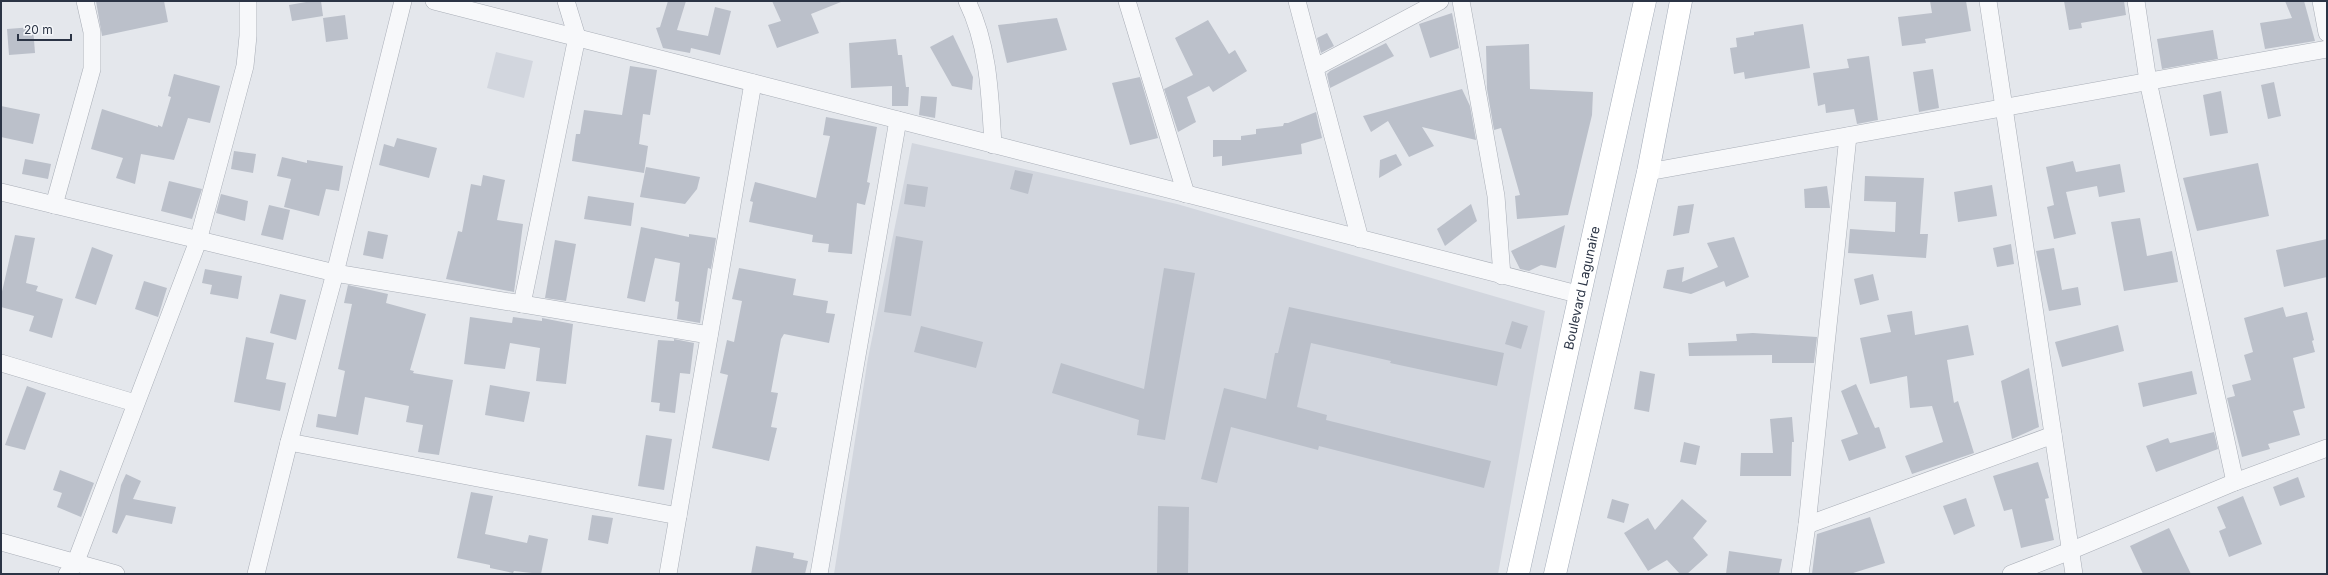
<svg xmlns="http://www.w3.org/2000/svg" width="2328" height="575" viewBox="0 0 2328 575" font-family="Inter,sans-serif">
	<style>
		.built { fill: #d2d6de }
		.building { fill: #bbc0ca }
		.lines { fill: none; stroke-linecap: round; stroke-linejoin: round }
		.minor-casing { stroke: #a9aeb7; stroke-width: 18 }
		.major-casing { stroke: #a3abb8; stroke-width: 23 }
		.minor { stroke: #f7f8fa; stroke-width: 17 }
		.major { stroke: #fff; stroke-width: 22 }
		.labels { text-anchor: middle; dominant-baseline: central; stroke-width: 4; stroke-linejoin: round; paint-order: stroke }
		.street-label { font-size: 13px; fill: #2b3445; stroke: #f4f6f9 }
	</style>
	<rect width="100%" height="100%" fill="#e4e7ec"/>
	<g class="built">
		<polygon points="496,52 533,61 524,98 487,88"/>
		<polygon points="912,143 1177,204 1545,311 1498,574 834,574 868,358"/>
	</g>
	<g class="building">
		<polygon points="96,1 164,1 168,22 102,36"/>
		<polygon points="312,1 321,1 323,16 292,21 289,5"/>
		<polygon points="668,1 686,1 677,30 708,36 715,7 731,11 720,55 691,48 690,53 663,48 656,28 660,27"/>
		<polygon points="772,1 841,1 841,2 811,14 819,33 777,48 768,25 781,21"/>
		<polygon points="1930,1 1966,1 1971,31 1925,39 1926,43 1902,46 1898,17 1932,13"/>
		<polygon points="2064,1 2124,1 2126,15 2081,23 2082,28 2069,30"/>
		<polygon points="2285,1 2304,1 2315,41 2265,49 2260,23 2292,18"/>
		<polygon points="1452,13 1459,48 1430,58 1419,24"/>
		<polygon points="345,15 348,39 326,42 323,18"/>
		<polygon points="1057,18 1067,50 1007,63 998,25"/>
		<polygon points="1208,20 1229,54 1235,50 1247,71 1213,92 1209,86 1187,97 1196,122 1178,132 1164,89 1193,75 1175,38"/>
		<polygon points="1803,24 1810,68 1745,79 1744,72 1734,74 1730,48 1737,47 1736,38 1754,35 1754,32"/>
		<polygon points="33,27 35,53 9,55 7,29"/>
		<polygon points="2213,30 2218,59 2162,69 2157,39"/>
		<polygon points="1327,33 1334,46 1321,53 1317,38"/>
		<polygon points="953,35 973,77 972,90 952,86 930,47"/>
		<polygon points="896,39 898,55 902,55 906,87 909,87 908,106 892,106 892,86 851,88 849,43"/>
		<polygon points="1386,43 1394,56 1330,88 1327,74 1330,71"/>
		<polygon points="1529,44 1530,89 1593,92 1592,115 1568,215 1517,219 1515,196 1520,195 1501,128 1494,130 1487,89 1486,46"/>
		<polygon points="1869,56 1878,120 1857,124 1854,109 1826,113 1825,104 1818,106 1813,73 1849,68 1847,59"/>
		<polygon points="630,66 657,70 650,115 643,114 639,144 648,146 644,173 572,161 576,134 580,134 584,110 622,115"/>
		<polygon points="1933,69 1939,108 1919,112 1913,72"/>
		<polygon points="174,74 220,86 210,123 188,118 174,160 141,154 135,184 116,178 123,158 91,149 102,109 158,127 158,125 162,127 171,97 168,96"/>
		<polygon points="1140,77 1158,138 1130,145 1112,83"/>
		<polygon points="2274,82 2281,116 2268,119 2261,85"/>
		<polygon points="1462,89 1470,106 1476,140 1422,127 1434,146 1409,157 1388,121 1371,132 1363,116"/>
		<polygon points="2221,91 2228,133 2210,136 2203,95"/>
		<polygon points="921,96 937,97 935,118 919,115"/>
		<polygon points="1,106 40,114 33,144 1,137"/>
		<polygon points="1316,112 1322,138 1301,144 1302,154 1222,166 1222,156 1213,157 1213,140 1241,140 1241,136 1256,134 1256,129 1283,126 1284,123 1288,123"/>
		<polygon points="826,117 877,127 867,182 870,183 865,205 857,203 852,254 828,252 829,244 812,242 813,235 749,222 753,202 750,201 755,182 816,198 830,136 823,135"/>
		<polygon points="397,138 437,148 429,178 379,165 384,144 394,147"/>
		<polygon points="234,151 256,154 253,173 231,169"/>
		<polygon points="1396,154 1402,165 1379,178 1380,160"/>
		<polygon points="282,157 307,163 307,160 343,166 339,191 326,189 319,216 284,207 291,179 277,176"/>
		<polygon points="25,159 51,164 48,179 22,174"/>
		<polygon points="2073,161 2076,172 2120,164 2125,192 2099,197 2097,186 2066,192 2076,234 2054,239 2047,207 2054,205 2046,167"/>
		<polygon points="2258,163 2269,216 2197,231 2183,178"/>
		<polygon points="646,167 700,177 697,189 685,204 640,197"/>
		<polygon points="1015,170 1033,174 1028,194 1010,189"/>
		<polygon points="483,175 505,180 497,220 523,224 514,292 446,279 458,231 462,232 471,184 481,186"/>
		<polygon points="1865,176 1924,178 1920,234 1928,234 1926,258 1848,253 1850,229 1895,232 1896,202 1864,201"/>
		<polygon points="169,181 202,189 192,219 161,211"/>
		<polygon points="907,184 928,187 925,207 904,204"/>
		<polygon points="1992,185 1997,216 1958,222 1954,192"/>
		<polygon points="1827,186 1830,208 1805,208 1804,189"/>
		<polygon points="221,194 248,201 245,221 216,213"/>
		<polygon points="588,196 634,203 631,226 584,219"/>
		<polygon points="1471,204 1477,221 1445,246 1437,229"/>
		<polygon points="1694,204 1689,233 1673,236 1678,206"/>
		<polygon points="269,205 290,210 283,240 261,235"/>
		<polygon points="2140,218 2147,256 2172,251 2178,282 2124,291 2111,222"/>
		<polygon points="1565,225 1556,268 1541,265 1529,271 1520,269 1511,251"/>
		<polygon points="641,227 689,237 689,234 716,238 711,269 708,268 700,323 677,319 679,302 675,301 680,263 655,258 645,302 627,298"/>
		<polygon points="368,231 388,235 383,259 363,255"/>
		<polygon points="15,235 35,238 26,283 38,286 36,291 63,299 52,338 29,331 34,316 1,307 1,296"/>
		<polygon points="896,236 923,241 911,316 884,312"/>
		<polygon points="1734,237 1749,277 1726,287 1724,281 1691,294 1663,288 1667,270 1684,267 1682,282 1718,267 1707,243"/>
		<polygon points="2327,239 2327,277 2284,287 2276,250"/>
		<polygon points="555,240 576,244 566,301 545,298"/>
		<polygon points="2011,244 2014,264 1997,267 1993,248"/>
		<polygon points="92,247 113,255 96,305 75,298"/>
		<polygon points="2054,248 2062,290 2078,287 2081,305 2049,311 2036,251"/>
		<polygon points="739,268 796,279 793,295 828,301 826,313 835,314 829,343 784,334 781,339 771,392 778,393 771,427 777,428 769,461 712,448 728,375 720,373 727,340 734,342 742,301 732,299"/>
		<polygon points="1164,268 1195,273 1165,440 1137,435 1139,420 1052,393 1061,363 1144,389"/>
		<polygon points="205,269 242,276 238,299 210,294 212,285 202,283"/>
		<polygon points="1873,274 1879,300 1860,305 1854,279"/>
		<polygon points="144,281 167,288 158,317 135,309"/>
		<polygon points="348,285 388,294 386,303 426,314 410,370 414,371 413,373 453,380 439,455 418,452 423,425 406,422 409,406 365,397 358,435 316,427 318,414 336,417 345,371 338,369 352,304 344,303"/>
		<polygon points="280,294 306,300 296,340 270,333"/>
		<polygon points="1289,307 1504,353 1497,386 1390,363 1391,361 1311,343 1297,407 1327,415 1326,420 1491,461 1484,488 1319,446 1318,450 1231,427 1217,483 1201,479 1224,388 1266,399 1275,353 1278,353"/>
		<polygon points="2283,307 2286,317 2307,312 2314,340 2312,341 2315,352 2293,358 2305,408 2293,411 2300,435 2268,444 2270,449 2242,457 2227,398 2235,396 2232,385 2251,380 2244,355 2253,352 2244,318"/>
		<polygon points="1912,311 1915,335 1968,325 1974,355 1947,360 1954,403 1958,401 1974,453 1912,474 1905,456 1943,442 1932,406 1910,408 1907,376 1870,384 1860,338 1891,332 1887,315"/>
		<polygon points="470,317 512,323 513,317 542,321 542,318 573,324 566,384 536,381 540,348 510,343 505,369 464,364"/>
		<polygon points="1512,321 1528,326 1521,349 1505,344"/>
		<polygon points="2118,325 2124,351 2062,367 2055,342"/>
		<polygon points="921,326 983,342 976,368 914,352"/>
		<polygon points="1753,333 1817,337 1814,363 1772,363 1772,355 1689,356 1688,343 1737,341 1736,334"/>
		<polygon points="246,337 274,343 266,379 286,383 280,411 234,402"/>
		<polygon points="674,339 694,343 690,374 680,373 675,413 659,411 660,403 651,402 658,340 674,341"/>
		<polygon points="2029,368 2039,427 2012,439 2001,381"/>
		<polygon points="1640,371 1655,374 1649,412 1634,409"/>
		<polygon points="2192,371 2197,394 2143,407 2138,383"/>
		<polygon points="1856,384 1875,428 1879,427 1886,448 1849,461 1841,440 1858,434 1841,391"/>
		<polygon points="490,385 530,392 524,422 485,415"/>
		<polygon points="27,386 46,393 25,450 5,445"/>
		<polygon points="1792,417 1794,442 1792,442 1791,476 1740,476 1741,453 1773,453 1770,419"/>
		<polygon points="2214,432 2218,449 2156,472 2146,446 2168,438 2170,443"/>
		<polygon points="646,435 672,439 664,490 638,486"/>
		<polygon points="1684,442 1700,446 1696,465 1680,462"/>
		<polygon points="2038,462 2049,498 2045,499 2054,540 2021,548 2012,509 2004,511 1993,476"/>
		<polygon points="60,470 94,483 81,517 57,507 62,493 53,490"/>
		<polygon points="126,474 141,481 133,499 176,507 172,524 126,515 117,534 112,532 121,485"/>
		<polygon points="2298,477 2305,497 2280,506 2273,487"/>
		<polygon points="471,492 493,496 485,534 527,543 529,535 548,539 541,574 514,571 513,573 490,568 490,565 457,558"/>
		<polygon points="2243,496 2262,544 2229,557 2219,531 2226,528 2217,507"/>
		<polygon points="1966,498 1975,526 1954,535 1943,506"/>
		<polygon points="1612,499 1629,504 1624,523 1607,518"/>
		<polygon points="1682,499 1707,521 1693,538 1708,555 1687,574 1680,574 1667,560 1648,571 1624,533 1648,518 1655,530"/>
		<polygon points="1158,506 1189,507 1188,574 1157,574"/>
		<polygon points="592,515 613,518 608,544 588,540"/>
		<polygon points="1870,517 1885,563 1850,574 1812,574 1817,534"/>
		<polygon points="2169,528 2191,574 2143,574 2130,546"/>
		<polygon points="756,546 794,553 793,558 808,561 805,574 751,574"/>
		<polygon points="1729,551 1782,559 1779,574 1726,574"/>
	</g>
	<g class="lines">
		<g class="minor-casing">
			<g id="minor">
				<polyline points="434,1 1581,295"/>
				<path d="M967,1C989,46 990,96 993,145"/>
				<polyline points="1127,1 1186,194"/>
				<polyline points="1297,1 1360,239"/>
				<polyline points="1461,1 1496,196 1502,276"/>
				<polyline points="1988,1 2074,574"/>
				<polyline points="2136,1 2148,81 2235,482"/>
				<polyline points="2321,1 2327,33"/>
				<polyline points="1316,67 1440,1"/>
				<polyline points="1648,172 2327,49"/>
				<polyline points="1,192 335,273 709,335"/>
				<polyline points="54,205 92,69 92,32 85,1"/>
				<polyline points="522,304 577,37 566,1"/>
				<polyline points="1,363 135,403"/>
				<polyline points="289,442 678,516"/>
				<polyline points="1807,525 2053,435"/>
				<polyline points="1,542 116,574"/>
				<polyline points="67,574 75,564 198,241 245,66 248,36 248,1"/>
				<polyline points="256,574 289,442 335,273 403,1"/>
				<polyline points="668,574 753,83"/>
				<polyline points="819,574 898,120"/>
				<polyline points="1800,574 1807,525 1848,136"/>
				<polyline points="2011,574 2070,551 2235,482 2327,448"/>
			</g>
		</g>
		<g class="major-casing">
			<g id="major">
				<path id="s1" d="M1518,574L1645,1"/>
				<polyline points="1555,574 1648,172 1681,1"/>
			</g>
		</g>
		<use href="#minor" class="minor"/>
		<use href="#major" class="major"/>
	</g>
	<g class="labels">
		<g class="street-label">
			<text stroke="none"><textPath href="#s1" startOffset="293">Boulevard Lagunaire</textPath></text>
		</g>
	</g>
	<rect width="2328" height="575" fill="none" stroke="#2b3445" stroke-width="4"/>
	<path d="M18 34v6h53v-6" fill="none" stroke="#2b3445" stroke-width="2"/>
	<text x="24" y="34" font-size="12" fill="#2b3445" stroke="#f4f6f9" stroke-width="3" paint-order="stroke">20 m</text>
</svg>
